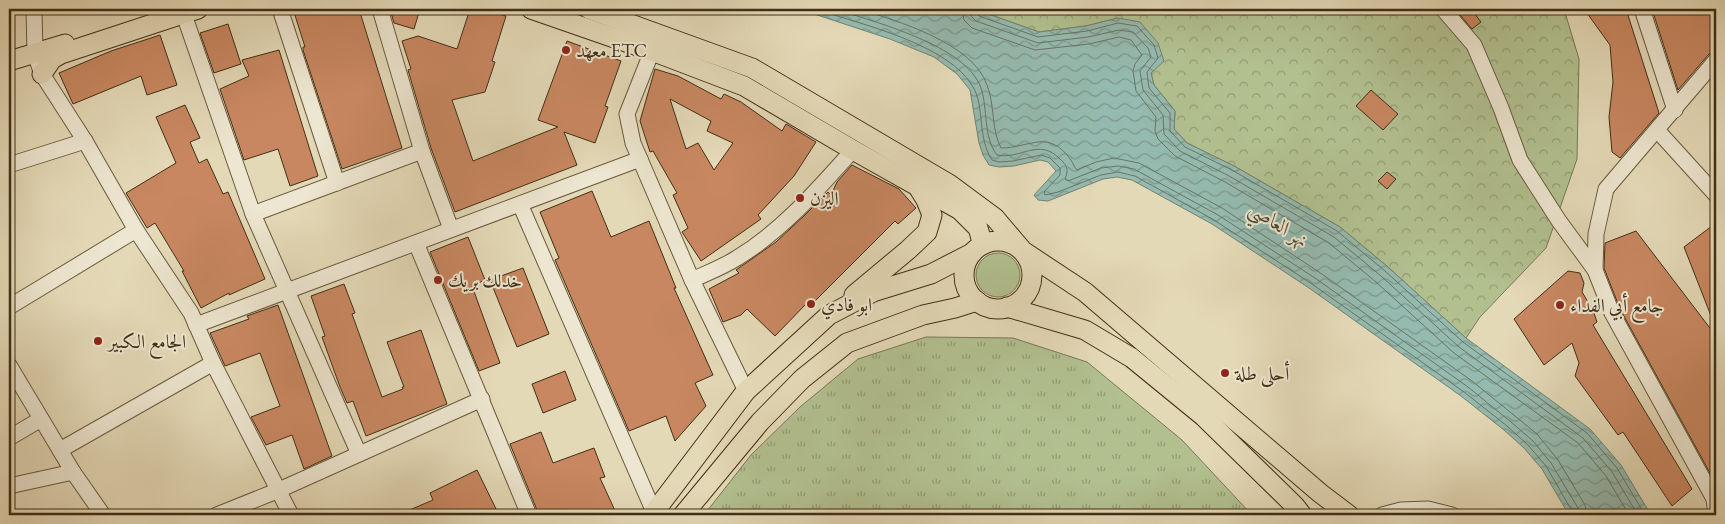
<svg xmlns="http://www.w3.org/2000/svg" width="1725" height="524" viewBox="0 0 1725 524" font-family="'EB Garamond',Amiri,serif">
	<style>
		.grass { fill: #b2c090; stroke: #797852 }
		.forest { fill: url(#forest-crowns); stroke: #797852 }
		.park { fill: url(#park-tufts); stroke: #797852 }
		.water { fill: url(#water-waves); stroke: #738271 }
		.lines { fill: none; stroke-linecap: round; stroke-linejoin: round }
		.shore { stroke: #6a7462; stroke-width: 1 }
		.building { fill: #c88761; stroke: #402f15; fill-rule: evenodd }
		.minor-casing { stroke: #695a3e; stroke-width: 17 }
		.major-casing { stroke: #402f15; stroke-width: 21 }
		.minor { stroke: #ede6d0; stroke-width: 15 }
		.major { stroke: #e4d9b7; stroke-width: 19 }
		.poi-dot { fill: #8f2418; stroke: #ede6d0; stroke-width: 2 }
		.labels { text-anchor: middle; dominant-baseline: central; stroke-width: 4; stroke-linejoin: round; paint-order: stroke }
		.poi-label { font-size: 19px; fill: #402f15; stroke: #ede6d0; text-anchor: start }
		.water-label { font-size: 20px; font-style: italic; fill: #514b34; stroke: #ede6d0 }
	</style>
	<defs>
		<pattern id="forest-crowns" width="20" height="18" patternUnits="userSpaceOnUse" patternTransform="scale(1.25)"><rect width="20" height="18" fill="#b2c090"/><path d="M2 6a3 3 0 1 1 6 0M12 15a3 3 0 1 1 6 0" fill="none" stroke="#929c74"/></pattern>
		<pattern id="park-tufts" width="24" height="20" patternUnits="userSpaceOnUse" patternTransform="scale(1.25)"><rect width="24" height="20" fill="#b2c090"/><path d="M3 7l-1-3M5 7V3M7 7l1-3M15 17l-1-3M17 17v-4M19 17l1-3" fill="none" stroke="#929c74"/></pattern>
		<pattern id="water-waves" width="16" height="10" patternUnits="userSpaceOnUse" patternTransform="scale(1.25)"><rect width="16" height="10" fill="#95baaf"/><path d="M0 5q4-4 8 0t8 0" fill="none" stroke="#7b988d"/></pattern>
	</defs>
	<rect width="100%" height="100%" fill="#e4d9b7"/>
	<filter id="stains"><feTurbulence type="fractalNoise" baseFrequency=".004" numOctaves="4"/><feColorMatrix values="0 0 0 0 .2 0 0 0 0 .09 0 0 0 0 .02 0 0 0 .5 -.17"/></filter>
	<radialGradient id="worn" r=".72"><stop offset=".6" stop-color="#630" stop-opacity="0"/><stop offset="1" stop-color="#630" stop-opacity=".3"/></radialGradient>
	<circle class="grass" cx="998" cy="275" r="22"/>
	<polygon class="forest" points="974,9 1564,9 1579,59 1577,159 1546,248 1480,317 1466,338 1388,267 1340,227 1234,166 1187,143 1174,129 1175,111 1154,85 1151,73 1118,18 1086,26 1039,32"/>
	<polygon class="park" points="926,337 1013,338 1087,362 1182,440 1252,515 704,515 751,455 800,407 858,359"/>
	<polygon class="water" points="799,9 974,9 1039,32 1086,26 1118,18 1140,22 1158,43 1164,61 1151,73 1154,85 1175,111 1174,129 1187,143 1234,166 1340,227 1388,267 1466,338 1590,429 1621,465 1651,515 1569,515 1542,469 1524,448 1504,430 1461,396 1309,288 1212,224 1132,180 1117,177 1103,179 1048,201 1038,200 1034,195 1056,171 1048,162 1040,160 1014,166 999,167 989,165 983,155 979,143 970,90 957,74 934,57 890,39"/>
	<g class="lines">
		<g class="shore">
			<path d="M815,9C860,24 949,44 973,87C985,107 977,137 992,160L999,162L1013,161L1041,155L1050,158L1060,168V175L1044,192L1045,195L1058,192L1101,175L1118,172L1135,176L1214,220L1312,284L1464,392L1507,426L1528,445L1546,466L1572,511L1573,515"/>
			<path d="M835,9C874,22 966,45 981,88C988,109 983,137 997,155C1020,160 1039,137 1060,159C1067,165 1069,170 1065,179L1068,181L1101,168L1118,166L1134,169L1218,215L1315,278L1468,387L1511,422L1533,441L1551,463L1578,508L1579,515"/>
			<path d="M859,9C897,21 973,43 987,85C995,105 991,129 1001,148C1030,148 1048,128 1071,160C1073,163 1074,167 1077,170L1096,162L1114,158L1139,163L1222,208L1319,272L1472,381L1537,434L1558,460L1585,505L1587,515"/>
			<polyline points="962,9 964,20 972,28 1035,50 1089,44 1119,37 1131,40 1142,55 1135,64 1133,71 1136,91 1156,117 1155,131 1158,139 1175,156 1225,182 1329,243 1376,282 1454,353 1578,443 1606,476 1629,515"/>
			<polyline points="969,9 971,16 976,21 1038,43 1088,37 1119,30 1133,32 1148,48 1151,57 1140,71 1143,90 1163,115 1164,134 1180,151 1229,176 1334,237 1381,276 1459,347 1583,438 1612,472 1638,515"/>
			<polyline points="976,9 976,13 979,16 1038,37 1087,31 1118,23 1137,26 1154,45 1158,58 1147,72 1149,88 1170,113 1170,131 1185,147 1232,170 1337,231 1385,271 1463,342 1587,433 1617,468 1645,515"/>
		</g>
	</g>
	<g class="building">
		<polygon points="293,9 359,9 402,148 342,169 303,50 303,47 305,47"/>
		<polygon points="390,9 420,9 414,29 394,23"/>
		<polygon points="470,9 483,9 506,16 492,61 495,62 485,92 452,100 473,161 558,127 538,120 567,41 621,61 605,106 608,107 595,143 564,132 577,165 455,212 431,148 408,70 411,69 402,41 418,36 457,49"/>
		<polygon points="1455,9 1471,9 1481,22 1472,29"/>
		<polygon points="1584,9 1626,9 1659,113 1620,158 1612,152 1609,117 1613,82 1610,45"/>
		<polygon points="1652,9 1716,9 1716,50 1709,54 1678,90"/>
		<polygon points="228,24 241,64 214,73 200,33"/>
		<polygon points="160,35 177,85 147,95 141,76 73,104 59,73 111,51"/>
		<polygon points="279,50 318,176 290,186 278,149 244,160 220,89 249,76 242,60"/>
		<path d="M655,69L678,76L721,99L724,94L741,102L782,131L786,124L816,142L794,176L758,215L761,219L701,261L682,232L688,228L673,195L677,193L653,151L650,152L640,121ZM670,99L711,121L707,131L733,143L714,170L698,143L686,149Z"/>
		<polygon points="1371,90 1398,114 1383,130 1356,106"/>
		<polygon points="185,105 200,138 190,142 199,163 207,159 223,194 228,192 265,279 229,295 229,293 201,308 182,271 184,271 155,223 147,228 126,193 176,163 156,117"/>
		<polygon points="852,165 899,189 916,208 898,224 895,221 810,306 807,303 775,336 747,309 741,315 723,322 709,289 739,273 736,270 776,242 805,215 828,192 831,195 837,182"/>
		<polygon points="1387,172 1396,179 1387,189 1378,181"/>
		<polygon points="592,191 611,237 649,221 676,288 674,288 713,375 695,383 706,406 675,441 666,416 629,431 555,260 559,258 540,212"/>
		<polygon points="1716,223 1716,326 1715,326 1684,247"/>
		<polygon points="1636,231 1716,336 1716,484 1620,309 1604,268 1605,243"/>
		<polygon points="468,237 485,280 472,286 500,363 479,371 430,252"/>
		<polygon points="523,268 549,334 517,347 490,280"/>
		<polygon points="1568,271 1580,273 1584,283 1582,292 1593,310 1597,322 1593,325 1692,489 1672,506 1623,432 1618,435 1575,376 1579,363 1572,343 1544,365 1514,319"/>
		<polygon points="344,284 355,313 352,314 382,397 403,389 402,387 404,387 387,342 421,330 447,404 366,436 353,401 347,403 340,387 322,337 325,336 311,296"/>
		<polygon points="278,305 332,456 304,469 292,435 266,445 251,417 280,406 260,353 225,366 210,333 249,319 247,316"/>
		<polygon points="565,371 576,400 543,413 532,384"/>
		<polygon points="541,432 553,463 594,448 605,477 600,478 617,515 539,515 510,444"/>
		<polygon points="477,470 499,515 398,515 433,500 430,493"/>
	</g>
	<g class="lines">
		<g class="minor-casing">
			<g id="minor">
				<polyline points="34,9 35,54 42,74 85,141 136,230 191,313 213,363 291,515"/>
				<polyline points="182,9 253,214 359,454"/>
				<polyline points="280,9 337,183"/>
				<polyline points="380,9 422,151 451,229"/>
				<polyline points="1443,9 1474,45 1501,108 1520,160 1559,221 1595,270"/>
				<polyline points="1642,9 1675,110"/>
				<polyline points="652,51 627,114 633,143 692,280 746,391"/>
				<polyline points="1657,130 1716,195"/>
				<polyline points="9,165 85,141"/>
				<polyline points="520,204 654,512"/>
				<polyline points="253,214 422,151"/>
				<polyline points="416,243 529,515"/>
				<path d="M692,280C707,273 723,267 737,258C783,230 817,190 853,150"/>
				<polyline points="9,307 136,230"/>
				<polyline points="196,325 640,159"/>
				<polyline points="9,365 73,472 103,515"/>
				<polyline points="9,438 41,419"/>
				<polyline points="60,450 213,363"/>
				<polyline points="9,486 73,472"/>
				<polyline points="217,515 279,490 482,399"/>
				<polyline points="1382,515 1401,510 1428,509 1452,515"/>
				<polyline points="1716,515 1714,499 1612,313 1595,270 1596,234 1606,189 1716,60"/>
			</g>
		</g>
		<g class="major-casing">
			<g id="major">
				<polyline points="531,9 652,51 744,86 853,150 960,210 978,228 983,245"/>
				<polyline points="589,9 752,68 949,184 995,218 1023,251 1085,292 1320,493 1349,515"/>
				<polyline points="9,61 65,44"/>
				<polyline points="42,74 52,59 61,54 198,9"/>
				<circle cx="998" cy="275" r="34"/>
				<polyline points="854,295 908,250 927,232 932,215 926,200 918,187"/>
				<polyline points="1007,307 1085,330 1132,358 1203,416 1295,506 1302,515"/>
				<polyline points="652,515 746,391 829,315 873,292 931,274 972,253"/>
				<polyline points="683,515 760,422 802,379 847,343 923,315 955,308 977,301"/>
			</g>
		</g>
		<use href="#minor" class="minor"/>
		<use href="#major" class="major"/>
	</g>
	<g class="poi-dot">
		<circle cx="566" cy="50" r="5"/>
		<circle cx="800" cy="198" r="5"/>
		<circle cx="438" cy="280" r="5"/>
		<circle cx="811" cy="304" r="5"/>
		<circle cx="1560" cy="305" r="5"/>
		<circle cx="98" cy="341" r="5"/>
		<circle cx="1225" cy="373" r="5"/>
	</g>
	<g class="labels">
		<g class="poi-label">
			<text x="576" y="50">معهد ETC</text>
			<text x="810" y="198">اليزن</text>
			<text x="448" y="280">خدلك بريك</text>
			<text x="821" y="304">ابو فادي</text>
			<text x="1570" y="305">جامع أبي الفداء</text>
			<text x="108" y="341">الجامع الكبير</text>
			<text x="1235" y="373">أحلى طلة</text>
		</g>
		<g class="water-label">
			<text transform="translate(1279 224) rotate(33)">نهر العاصي</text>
		</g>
	</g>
	<rect width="1725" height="524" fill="none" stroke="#e4d9b7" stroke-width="30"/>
	<rect x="10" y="10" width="1705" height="504" fill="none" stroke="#402f15" stroke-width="2.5"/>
	<rect x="15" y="15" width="1695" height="494" fill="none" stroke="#402f15"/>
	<rect width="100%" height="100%" filter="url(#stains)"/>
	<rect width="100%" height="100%" fill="url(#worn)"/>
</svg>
